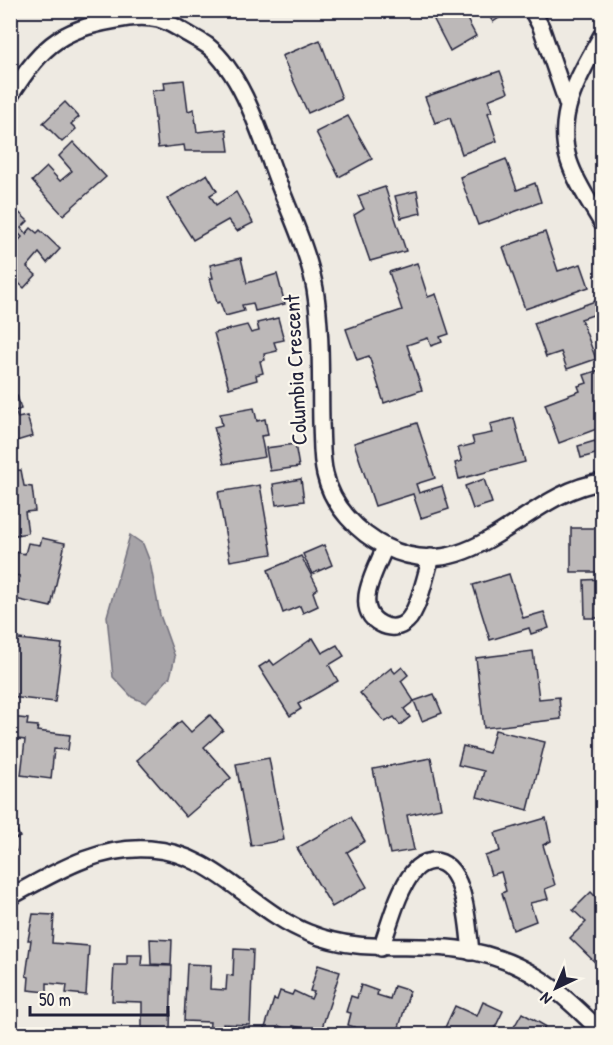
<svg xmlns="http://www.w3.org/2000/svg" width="613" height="1045" viewBox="0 0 613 1045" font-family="'Patrick Hand',sans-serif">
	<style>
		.water { fill: #a6a3a7; stroke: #716f7c; stroke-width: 1.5 }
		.building { fill: #bcb8b8; stroke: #22223b; stroke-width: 1.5 }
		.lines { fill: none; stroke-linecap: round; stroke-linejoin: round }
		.street-casing { stroke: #22223b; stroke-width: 20 }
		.street { stroke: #fbf7ec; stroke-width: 15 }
		.labels { text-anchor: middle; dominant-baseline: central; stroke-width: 4.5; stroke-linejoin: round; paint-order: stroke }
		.street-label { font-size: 22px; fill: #22223b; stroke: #fbf7ec }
	</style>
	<rect width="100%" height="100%" fill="#eeeae2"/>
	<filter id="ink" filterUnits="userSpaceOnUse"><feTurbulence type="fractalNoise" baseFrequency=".0167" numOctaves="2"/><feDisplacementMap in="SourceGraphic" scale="12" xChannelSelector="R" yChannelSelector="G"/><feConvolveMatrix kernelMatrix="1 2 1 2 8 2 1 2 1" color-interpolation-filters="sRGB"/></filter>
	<g filter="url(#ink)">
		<polygon class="water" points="130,535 143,544 150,562 160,615 175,657 170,677 146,703 132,697 113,677 107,616"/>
		<g class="building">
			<polygon points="429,10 462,10 476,36 450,51"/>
			<polygon points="485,10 507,10 508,12 493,22"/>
			<polygon points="320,40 342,98 308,113 282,56"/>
			<polygon points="500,71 508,92 488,100 492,111 488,113 497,141 462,154 450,118 435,123 425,97"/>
			<polygon points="184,80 188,111 194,109 197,132 226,129 229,151 185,151 184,145 158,148 152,91 165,89 164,82"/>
			<polygon points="65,102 79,117 71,124 76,129 62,142 43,123"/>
			<polygon points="348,116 372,159 339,177 316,132"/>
			<polygon points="73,142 106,177 63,215 32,181 47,167 60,181 72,171 59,156"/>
			<polygon points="506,159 517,190 535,183 541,202 478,225 460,177"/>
			<polygon points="207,174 217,191 210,195 216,205 236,192 253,223 237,231 228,220 193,240 167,199"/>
			<polygon points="385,187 406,251 370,261 354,215 364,209 358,196"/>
			<polygon points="417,191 421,213 401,218 395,196"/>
			<polygon points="10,204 28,221 21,228 26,234 31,228 37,233 40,230 60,249 47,263 39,253 27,267 36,275 24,288 10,275 10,249 22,237 17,232 10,238"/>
			<polygon points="545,232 558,271 581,264 589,287 525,309 503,247"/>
			<polygon points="241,258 247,283 277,274 285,304 255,311 253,303 242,305 244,311 225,316 220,302 217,303 210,278 213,278 210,265"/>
			<polygon points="417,263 428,297 436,294 449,334 440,337 442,342 431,346 428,338 407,345 422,390 384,403 369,356 357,360 346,329 402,310 389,272"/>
			<polygon points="598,300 602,312 581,319 596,359 567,369 561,352 546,357 534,323"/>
			<polygon points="278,318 284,340 274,342 277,351 264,354 265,360 260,361 263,373 256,375 257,380 229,388 214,333 247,325 251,333 259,331 257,323"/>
			<polygon points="602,369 602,427 559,443 545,404 580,391 578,386 587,383 584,375"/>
			<polygon points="17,395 21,409 15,411 18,418 27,416 33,436 10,443 10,397"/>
			<polygon points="254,408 257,421 265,419 268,435 261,436 265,457 224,464 214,427 222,425 220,414"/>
			<polygon points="514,418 525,462 459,479 455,463 462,461 458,448 474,444 472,437 492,433 490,424"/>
			<polygon points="417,423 435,478 416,484 419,493 442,486 449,509 421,518 413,494 375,506 354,443"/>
			<polygon points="595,441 599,453 581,458 578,446"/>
			<polygon points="295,444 299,467 270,471 266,448"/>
			<polygon points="21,470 24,486 32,487 35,511 25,512 28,533 10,536 10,471"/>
			<polygon points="301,479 304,501 276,505 273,484"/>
			<polygon points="484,479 492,503 473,509 465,486"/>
			<polygon points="260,485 272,554 230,561 218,492"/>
			<rect x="571" y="528" width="31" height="44"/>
			<polygon points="42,538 65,543 51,607 15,599 20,576 10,574 10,551 25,554 28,543 40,545"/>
			<polygon points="324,545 332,565 312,574 303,554"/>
			<polygon points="301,556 318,588 313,592 318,606 303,613 300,606 283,613 268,570"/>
			<polygon points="509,574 523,618 544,612 549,628 531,634 529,628 490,640 473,585"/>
			<polygon points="602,579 602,618 585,618 584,580"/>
			<polygon points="13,592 17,614 10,615 10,593"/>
			<polygon points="10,638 62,644 55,702 10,697"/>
			<polygon points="313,638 322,653 337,645 344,656 329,665 338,681 298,704 301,709 290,716 259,667 270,660 274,665"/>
			<polygon points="533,651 539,699 559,697 561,719 484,728 476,658"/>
			<polygon points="402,667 408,675 401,681 414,701 404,709 410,717 400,725 394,717 385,722 360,693 391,668 395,673"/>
			<polygon points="434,694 442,713 422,721 414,701"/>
			<polygon points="210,715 223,730 204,747 231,778 186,817 137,760 181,721 191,732"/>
			<polygon points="10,717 28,719 27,725 38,726 37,731 70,735 68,750 54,749 51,779 21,775 25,740 10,738"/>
			<polygon points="495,730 545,742 528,810 477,797 484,771 458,765 463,746 489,753"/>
			<polygon points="269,758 284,840 251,846 236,764"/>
			<polygon points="431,758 441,808 407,815 414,850 390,854 373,769"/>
			<polygon points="351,817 365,841 347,852 367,887 332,907 297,848"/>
			<polygon points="546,818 551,841 543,845 555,885 545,889 548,899 530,903 536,921 513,930 502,893 506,891 501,872 491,875 485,856 500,851 495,833"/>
			<polygon points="12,820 20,837 12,840 16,851 10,853"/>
			<polygon points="591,892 602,903 601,968 570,938 586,922 573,910"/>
			<polygon points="33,914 54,915 52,943 89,946 86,995 66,993 67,985 47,983 47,992 28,990 29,977 26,976 31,940 28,940"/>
			<polygon points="150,939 172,940 171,965 151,964"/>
			<polygon points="234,949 253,950 250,1025 223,1024 223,1034 209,1034 210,1022 184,1021 187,964 211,965 210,989 226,990 227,975 233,976"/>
			<polygon points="10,952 13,952 10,977"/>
			<polygon points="127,955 142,955 141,965 172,966 170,1029 142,1028 142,1002 112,1001 114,965 127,965"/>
			<polygon points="318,965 340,972 320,1034 301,1031 302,1028 293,1026 292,1031 279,1026 276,1034 263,1034 274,999 277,1000 280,991 292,995 294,991 311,999 314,992 310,991"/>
			<polygon points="361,985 378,991 377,995 390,999 394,986 410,991 397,1034 365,1034 359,1033 360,1029 348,1025 351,1013 346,1012 351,996 357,998"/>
			<polygon points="483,1002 503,1011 492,1034 442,1034 455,1006 477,1016"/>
			<polygon points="522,1013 545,1026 540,1034 510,1034"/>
		</g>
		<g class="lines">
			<g class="street-casing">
				<g id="street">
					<polyline points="532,10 541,27 567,103"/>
					<path d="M602,35C580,74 554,115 569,161C576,183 591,204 602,223"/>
					<path d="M10,96C45,41 63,28 128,18C154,15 164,19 186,33C193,37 201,41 208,46C245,76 263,144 280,187C293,220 309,254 315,289C322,333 320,379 321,423C322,440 321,458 325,474C332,506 358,533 386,547C472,590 525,492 602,482"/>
					<path d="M385,547C376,570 351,609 381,624C390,629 400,628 407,621C419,610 426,573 431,557"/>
					<path d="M10,897C54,873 98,845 150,849C215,853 252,911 309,933C360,954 404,943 457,949C522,957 558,988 602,1033"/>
					<path d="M381,948C390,924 397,892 413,872C418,865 425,862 433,861C466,861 468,928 471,952"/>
				</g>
			</g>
			<use href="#street" class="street"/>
		</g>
	</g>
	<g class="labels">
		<g class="street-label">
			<text transform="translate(295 370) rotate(-93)">Columbia Crescent</text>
		</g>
	</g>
	<rect width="613" height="1045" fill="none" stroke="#fbf7ec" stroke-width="36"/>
	<rect x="18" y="18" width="577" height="1009" fill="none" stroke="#22223b" stroke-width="2" filter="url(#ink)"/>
	<g transform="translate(556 988) rotate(224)" stroke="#fbf7ec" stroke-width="4.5" paint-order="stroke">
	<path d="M0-4.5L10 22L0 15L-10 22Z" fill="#22223b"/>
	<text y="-9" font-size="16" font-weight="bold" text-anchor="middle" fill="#22223b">N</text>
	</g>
	<path d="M30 1006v9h138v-9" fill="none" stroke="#22223b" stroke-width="3"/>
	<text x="39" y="1006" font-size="18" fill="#22223b" stroke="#fbf7ec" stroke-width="4.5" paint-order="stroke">50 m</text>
</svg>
